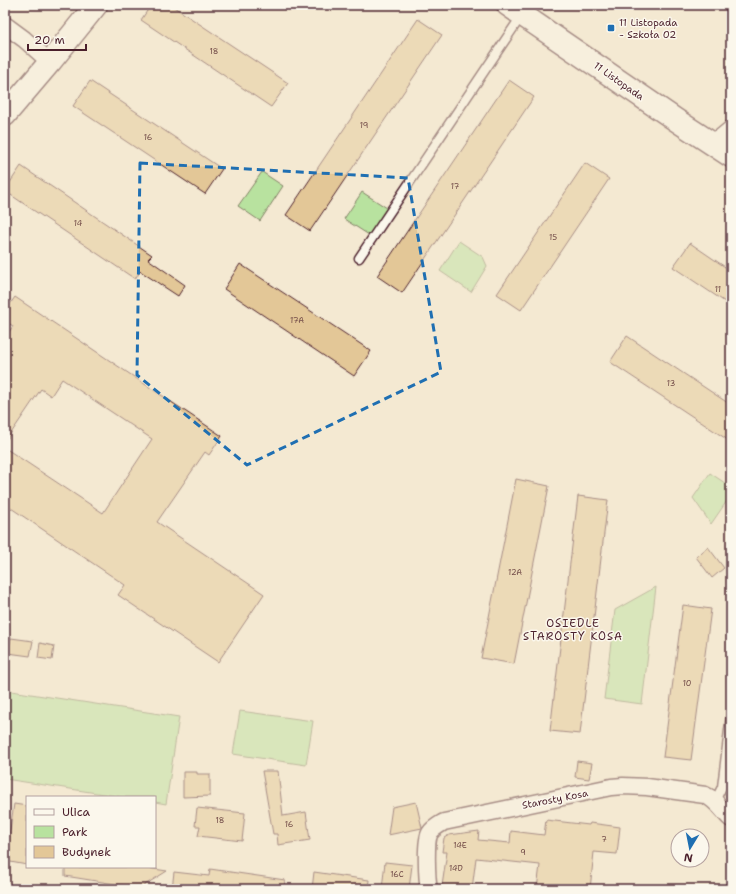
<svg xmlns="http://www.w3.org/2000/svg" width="736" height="894" viewBox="0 0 736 894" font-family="'Shantell Sans',sans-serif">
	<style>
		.green { fill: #b8e29f; stroke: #818065 }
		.building { fill: #e3c797; stroke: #4a1f2b }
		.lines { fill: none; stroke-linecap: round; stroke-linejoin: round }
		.lane-casing { stroke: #4a1f2b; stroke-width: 11 }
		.street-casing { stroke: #4a1f2b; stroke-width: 19 }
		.secondary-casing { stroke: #4a1f2b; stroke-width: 25 }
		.lane { stroke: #fbf7ec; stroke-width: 8 }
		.street { stroke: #fbf7ec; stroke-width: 16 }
		.secondary { stroke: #fbf7ec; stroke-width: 22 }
		.marked { fill: none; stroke: #1f6fb2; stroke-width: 3; stroke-dasharray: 8 5; stroke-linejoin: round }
		.poi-dot { fill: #1f6fb2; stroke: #fbf7ec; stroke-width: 1.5 }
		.labels { text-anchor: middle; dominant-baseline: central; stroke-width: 3; stroke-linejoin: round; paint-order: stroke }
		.number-label { font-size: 8px; fill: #704946 }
		.poi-label { font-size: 10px; fill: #4a1f2b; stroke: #fbf7ec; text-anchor: start }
		.street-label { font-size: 10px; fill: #4a1f2b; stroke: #fbf7ec }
		.neighbourhood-label { font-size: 11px; letter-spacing: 1px; fill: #4a1f2b; stroke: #fbf7ec }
	</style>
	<rect width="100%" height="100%" fill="#f4e9d2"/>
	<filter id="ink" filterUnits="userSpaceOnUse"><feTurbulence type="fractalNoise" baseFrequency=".025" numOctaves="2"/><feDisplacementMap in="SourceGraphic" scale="8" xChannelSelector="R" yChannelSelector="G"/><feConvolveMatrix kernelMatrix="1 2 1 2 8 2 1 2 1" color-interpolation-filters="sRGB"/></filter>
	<g filter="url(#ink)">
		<g class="green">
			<polygon points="262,172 283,186 260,221 238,206"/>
			<polygon points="362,192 387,208 369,235 344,219"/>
			<polygon points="459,241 483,257 487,266 471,292 440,271"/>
			<polygon points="710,473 731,487 731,495 711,524 693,498"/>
			<polygon points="656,587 642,704 604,699 615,610"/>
			<polygon points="5,690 179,717 166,804 155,802 155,797 123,797 5,779"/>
			<polygon points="240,711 313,721 306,765 233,754"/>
		</g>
		<g class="building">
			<polygon points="151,5 171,5 288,83 271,107 141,20"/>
			<polygon points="418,19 442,35 310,231 286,215"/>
			<polygon points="509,80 534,97 402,293 377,276"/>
			<polygon points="90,81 222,169 205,194 73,106"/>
			<polygon points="585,163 609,179 521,310 497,294"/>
			<polygon points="21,166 152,255 148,259 185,285 178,296 140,271 135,279 5,191 5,190"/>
			<polygon points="690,243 731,271 731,306 673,267"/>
			<polygon points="240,264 371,351 354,376 224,289"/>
			<polygon points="15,297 222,436 209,455 205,452 157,522 264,594 218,662 118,595 125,585 5,504 5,448 103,513 152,439 62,379 51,396 41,389 5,442 5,338 13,326 5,321 5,311"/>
			<polygon points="627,336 731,405 731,442 610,362"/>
			<polygon points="516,479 549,486 514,664 481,658"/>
			<polygon points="578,496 608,500 580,734 550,731"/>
			<polygon points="708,547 724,568 712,578 696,557"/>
			<polygon points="683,605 711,609 691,760 663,757"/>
			<polygon points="11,638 33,641 30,656 8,653"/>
			<polygon points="40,643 54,646 52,660 38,658"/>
			<polygon points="577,761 592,763 589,779 575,777"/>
			<polygon points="262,771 278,771 283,816 306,812 310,840 278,845 277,834 273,834"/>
			<polygon points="183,772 197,772 197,774 210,774 210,796 183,797"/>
			<polygon points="416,802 422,828 388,835 392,807"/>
			<polygon points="14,804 27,806 27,865 5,861 5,842 8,842"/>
			<polygon points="197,808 245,813 242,841 198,836 200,826 195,826"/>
			<polygon points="546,820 589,825 590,823 620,827 617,854 594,852 590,889 537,889 540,865 476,858 472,889 447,889 447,887 442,886 447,852 442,852 444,838 449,835 479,831 478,840 510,843 511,831 544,835"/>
			<polygon points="385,862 412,865 409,889 382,889"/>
			<polygon points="65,867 141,867 167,871 140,888 65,876"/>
			<polygon points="210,869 285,880 284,889 172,889 174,872 209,876"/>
			<polygon points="314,872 369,880 368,889 312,889"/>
		</g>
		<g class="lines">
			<g class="lane-casing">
				<g id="lane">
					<polyline points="359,258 522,15"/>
					<polyline points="715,801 722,787 731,714"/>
				</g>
			</g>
			<g class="street-casing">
				<g id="street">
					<polyline points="5,25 24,39 50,62"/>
					<polyline points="713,144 731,129"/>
					<path d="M429,889C427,880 425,840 430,833C433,828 439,825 444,822L611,787L623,786L647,787L705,795C717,800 722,811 731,819"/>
				</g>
			</g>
			<g class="secondary-casing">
				<g id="secondary">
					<polyline points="508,5 676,120 731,156"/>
					<polyline points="5,115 50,62 96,5"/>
				</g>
			</g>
			<use href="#lane" class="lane"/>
			<use href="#street" class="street"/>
			<use href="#secondary" class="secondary"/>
		</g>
	</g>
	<path d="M0 0H736V894H0ZM140,163L408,178L441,372L247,465L137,375Z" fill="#f4e9d2" fill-opacity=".55" fill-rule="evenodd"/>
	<path class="marked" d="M140,163L408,178L441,372L247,465L137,375Z"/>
	<rect class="poi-dot" x="607" y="24" width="8" height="8" rx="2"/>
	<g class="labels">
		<g class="number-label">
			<text x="214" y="51">18</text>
			<text x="364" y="125">19</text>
			<text x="148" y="137">16</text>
			<text x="455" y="186">17</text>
			<text x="78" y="223">14</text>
			<text x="553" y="237">15</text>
			<text x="718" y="289">11</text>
			<text x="297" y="320">17A</text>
			<text x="671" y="383">13</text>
			<text x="515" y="572">12A</text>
			<text x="687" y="683">10</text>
			<text x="220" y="820">18</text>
			<text x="289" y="824">16</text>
			<text x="604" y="839">7</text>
			<text x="460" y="845">14E</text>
			<text x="523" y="852">9</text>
			<text x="456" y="868">14D</text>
			<text x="397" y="874">16C</text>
		</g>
		<g class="poi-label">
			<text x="619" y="22">11 Listopada<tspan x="619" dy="12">- Szkoła 02</tspan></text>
		</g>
		<g class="street-label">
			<text transform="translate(619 81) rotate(35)">11 Listopada</text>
			<text transform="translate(555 799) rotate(-11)">Starosty Kosa</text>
		</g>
		<g class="neighbourhood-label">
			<text x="573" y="623">OSIEDLE<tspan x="573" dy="13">STAROSTY KOSA</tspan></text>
		</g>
	</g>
	<rect width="736" height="894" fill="none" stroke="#fbf7ec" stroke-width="20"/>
	<rect x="10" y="10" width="716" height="874" fill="none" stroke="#4a1f2b" stroke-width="1.5" filter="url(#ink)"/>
	<rect x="26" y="796" width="130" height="72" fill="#fbf7ec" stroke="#b4a19f"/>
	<rect x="34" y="809" width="20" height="6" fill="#fbf7ec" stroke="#b4a19f"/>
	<text x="62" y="816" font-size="12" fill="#4a1f2b">Ulica</text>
	<rect x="34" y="826" width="20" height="12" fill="#b8e29f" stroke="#b4a19f"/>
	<text x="62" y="836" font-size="12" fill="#4a1f2b">Park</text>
	<rect x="34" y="846" width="20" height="12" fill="#e3c797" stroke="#b4a19f"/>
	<text x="62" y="856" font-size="12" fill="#4a1f2b">Budynek</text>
	<g transform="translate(690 848) rotate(190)"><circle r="19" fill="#fbf7ec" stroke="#b4a19f"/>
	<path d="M0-3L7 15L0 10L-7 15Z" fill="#1f6fb2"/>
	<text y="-6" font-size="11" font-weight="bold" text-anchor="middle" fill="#4a1f2b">N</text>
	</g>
	<path d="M28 44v6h58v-6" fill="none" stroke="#4a1f2b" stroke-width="2"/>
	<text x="34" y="44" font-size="12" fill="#4a1f2b" stroke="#fbf7ec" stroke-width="3" paint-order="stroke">20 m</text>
</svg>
